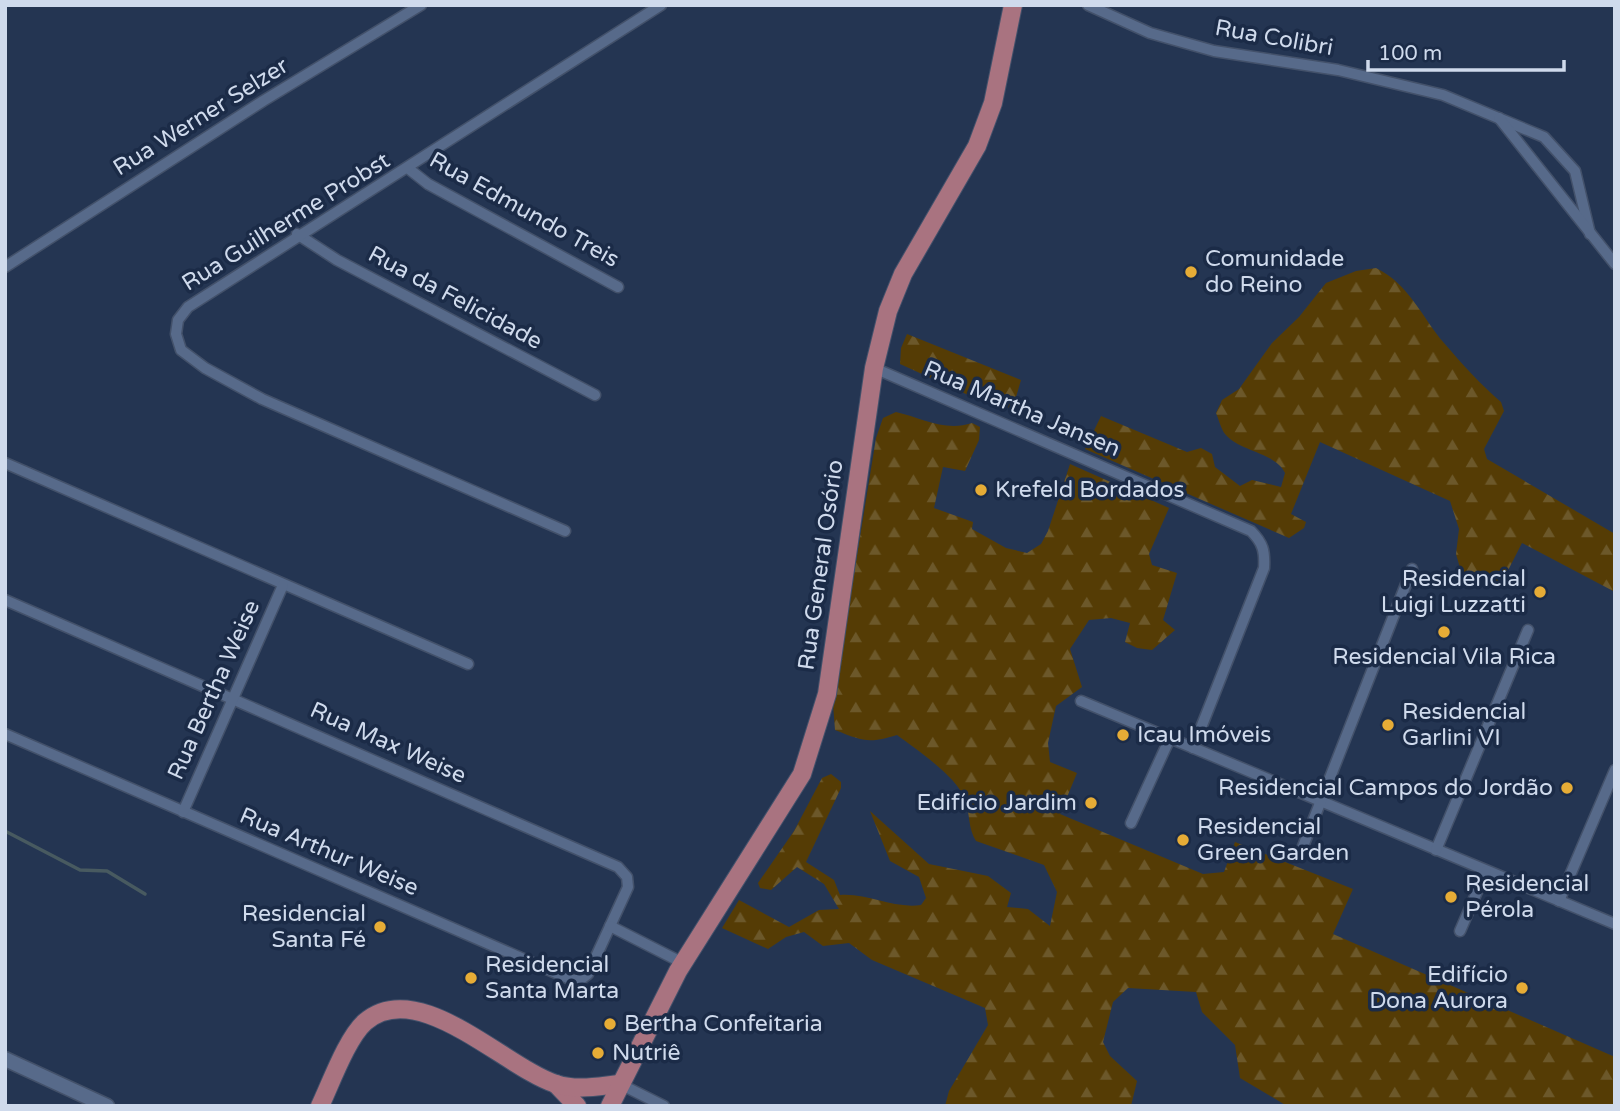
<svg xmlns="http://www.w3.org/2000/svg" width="1620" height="1111" viewBox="0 0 1620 1111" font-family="'Varela Round',sans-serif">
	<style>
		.forest { fill: url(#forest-firs) }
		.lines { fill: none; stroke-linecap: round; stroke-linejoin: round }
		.stream { stroke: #485a60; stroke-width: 3.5 }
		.minor-casing { stroke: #43516a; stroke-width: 13 }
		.tertiary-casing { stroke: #43516a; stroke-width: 17 }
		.primary-casing { stroke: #43516a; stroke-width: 20 }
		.minor { stroke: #576a8a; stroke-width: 10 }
		.tertiary { stroke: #576a8a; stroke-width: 14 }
		.primary { stroke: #a97380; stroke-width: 18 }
		.poi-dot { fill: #e6ac36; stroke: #1b2b47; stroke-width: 2.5 }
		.labels { text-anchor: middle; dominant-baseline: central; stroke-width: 7; stroke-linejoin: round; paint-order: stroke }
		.street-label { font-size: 23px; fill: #cfdaec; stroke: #1b2b47 }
		.poi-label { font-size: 23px; fill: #cfdaec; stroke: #1b2b47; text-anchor: start }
	</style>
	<defs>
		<pattern id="forest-firs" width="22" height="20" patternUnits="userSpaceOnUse" patternTransform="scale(1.75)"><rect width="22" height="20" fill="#553c05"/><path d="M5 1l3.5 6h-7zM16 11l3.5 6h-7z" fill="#6c582a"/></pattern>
	</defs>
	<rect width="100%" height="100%" fill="#243552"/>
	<g class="forest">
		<path d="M1376,268C1409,284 1421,316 1444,343C1462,364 1481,385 1501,402L1504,411L1484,449L1487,459L1615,534V592L1522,543L1501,584H1479L1462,575L1456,554L1459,529L1450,501L1320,442L1291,514L1306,522L1304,528L1289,538L1085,449L1101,416L1187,452L1201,448L1212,454L1215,467L1240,486L1252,480L1281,487L1285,473C1275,452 1240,452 1225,434C1221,429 1219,420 1216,413L1222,400L1239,389L1272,343L1299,317L1326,283L1356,271Z"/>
		<polygon points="907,334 1021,380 1013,407 999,409 900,364 901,348"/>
		<path d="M896,412C922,418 945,432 972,423L980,427L979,440L965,471L943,467L934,508L973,522L972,529L1006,548L1027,553L1041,544L1048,531L1070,464L1169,508L1149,554L1152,565L1177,573L1163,620L1175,630L1152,650L1137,648L1125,642L1130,623L1111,618L1089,620L1070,649L1082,687L1056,706L1048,743L1050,762L1077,773L1060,814L1203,874L1224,872L1235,842L1353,889L1333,934L1615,1057V1106H1287L1240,1078L1235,1045L1202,1012L1196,992L1128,988L1113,1002L1103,1042L1110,1056L1137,1081L1131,1106H945L949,1091L988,1025L985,1008L872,960L849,943L823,946L804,932L786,937L768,949L722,928L739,900L789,927L819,910L839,909L824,884L797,867L771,890L760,888L758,883L794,831L822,778L831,774L841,782V788L806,862L834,880L840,895C869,893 893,909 921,905L926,898L919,877L890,861L870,811L929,864L988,876L1011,893L1007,907L1028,909L1050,926L1057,892L1044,865L976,841C968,829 970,813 965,799C956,776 917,750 897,735C868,744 863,741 835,730L833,704L876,438L883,418Z"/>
	</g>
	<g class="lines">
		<polyline class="stream" points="5,831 80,870 107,871 145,894"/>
		<g class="minor-casing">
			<g id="minor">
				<polyline points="1088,5 1150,33 1214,51 1338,70 1443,95 1544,137 1575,171 1590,234"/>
				<polyline points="1499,118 1615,264"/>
				<polyline points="409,169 428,184 618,287"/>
				<polyline points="297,234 337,260 595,395"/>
				<polyline points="5,267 263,101 421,5"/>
				<path d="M874,368L1251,531C1263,543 1265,551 1264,568L1193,748"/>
				<polyline points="5,463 468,664"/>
				<polyline points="565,531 262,399 205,368 181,350 176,334 178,320 188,307 661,5"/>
				<polyline points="5,600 618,867 627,877 628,887 588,974 580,980 572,980 5,734"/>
				<polyline points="1081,701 1615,924"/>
				<polyline points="183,812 283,585"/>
				<polyline points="1131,823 1170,738"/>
				<polyline points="1436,850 1528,630"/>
				<polyline points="1300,854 1412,569"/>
				<polyline points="1559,901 1615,770"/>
				<polyline points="610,926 683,963"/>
				<polyline points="1460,931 1486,871"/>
				<polyline points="620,1084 664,1106"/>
			</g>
		</g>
		<g class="tertiary-casing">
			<polyline id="tertiary" points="5,1059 107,1106"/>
		</g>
		<g class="primary-casing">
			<g id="primary">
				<polyline points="556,1084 577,1106"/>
				<path d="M320,1106C331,1083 347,1038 365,1022C418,976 504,1067 556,1084C577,1091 599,1086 620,1084"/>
				<polyline points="610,1106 678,971 802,774 827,694 874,368 888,311 903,274 977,146 993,103 1013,5"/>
			</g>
		</g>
		<use href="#minor" class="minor"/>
		<use href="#tertiary" class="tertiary"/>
		<use href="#primary" class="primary"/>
	</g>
	<g class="poi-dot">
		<circle cx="1191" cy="272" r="7"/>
		<circle cx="981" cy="490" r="7"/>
		<circle cx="1540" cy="592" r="7"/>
		<circle cx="1444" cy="632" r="7"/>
		<circle cx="1388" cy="725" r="7"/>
		<circle cx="1123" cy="735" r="7"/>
		<circle cx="1567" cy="788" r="7"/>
		<circle cx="1091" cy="803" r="7"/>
		<circle cx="1183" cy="840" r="7"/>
		<circle cx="1451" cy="897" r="7"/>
		<circle cx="380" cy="927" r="7"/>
		<circle cx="471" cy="978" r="7"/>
		<circle cx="1522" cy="988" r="7"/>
		<circle cx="610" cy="1024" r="7"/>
		<circle cx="598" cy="1053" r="7"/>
	</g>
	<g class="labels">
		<g class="street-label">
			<text transform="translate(1274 38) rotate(10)">Rua Colibri</text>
			<text transform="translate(201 117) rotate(-32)">Rua Werner Selzer</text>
			<text transform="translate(524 210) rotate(29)">Rua Edmundo Treis</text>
			<text transform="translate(286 222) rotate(-32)">Rua Guilherme Probst</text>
			<text transform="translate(455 298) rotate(28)">Rua da Felicidade</text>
			<text transform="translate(1022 409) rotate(23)">Rua Martha Jansen</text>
			<text transform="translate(821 565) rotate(-82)">Rua General Osório</text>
			<text transform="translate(214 690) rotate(-66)">Rua Bertha Weise</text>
			<text transform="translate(388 743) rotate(24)">Rua Max Weise</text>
			<text transform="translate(329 852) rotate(23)">Rua Arthur Weise</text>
		</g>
		<g class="poi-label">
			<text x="1205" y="259">Comunidade<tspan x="1205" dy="26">do Reino</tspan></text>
			<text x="995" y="490">Krefeld Bordados</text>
			<text x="1526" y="579" text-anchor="end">Residencial<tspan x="1526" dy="26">Luigi Luzzatti</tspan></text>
			<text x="1444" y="657" text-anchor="middle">Residencial Vila Rica</text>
			<text x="1402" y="712">Residencial<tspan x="1402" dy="26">Garlini VI</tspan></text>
			<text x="1137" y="735">Icau Imóveis</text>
			<text x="1553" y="788" text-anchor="end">Residencial Campos do Jordão</text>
			<text x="1077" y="803" text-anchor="end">Edifício Jardim</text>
			<text x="1197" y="827">Residencial<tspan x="1197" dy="26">Green Garden</tspan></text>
			<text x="1465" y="884">Residencial<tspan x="1465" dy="26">Pérola</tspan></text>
			<text x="366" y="914" text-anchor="end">Residencial<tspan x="366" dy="26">Santa Fé</tspan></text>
			<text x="485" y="965">Residencial<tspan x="485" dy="26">Santa Marta</tspan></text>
			<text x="1508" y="975" text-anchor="end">Edifício<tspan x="1508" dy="26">Dona Aurora</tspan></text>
			<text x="624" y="1024">Bertha Confeitaria</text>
			<text x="612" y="1053">Nutriê</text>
		</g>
	</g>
	<rect width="1620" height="1111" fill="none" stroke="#cfdaec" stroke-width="14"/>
	<path d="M1368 60v10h196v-10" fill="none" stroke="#cfdaec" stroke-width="3.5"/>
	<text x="1378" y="60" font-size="21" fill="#cfdaec" stroke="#1b2b47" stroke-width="5" paint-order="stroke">100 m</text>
</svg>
